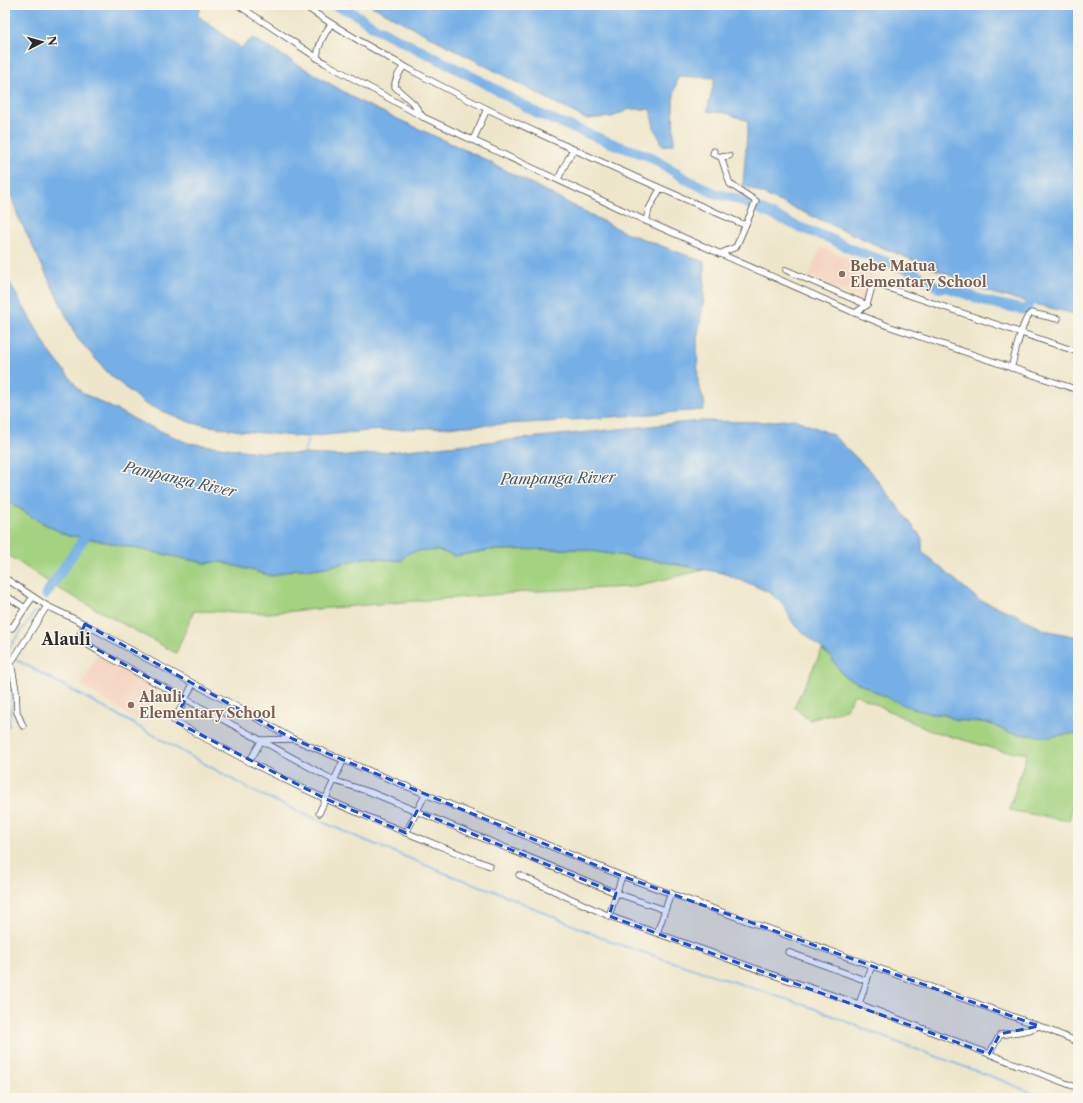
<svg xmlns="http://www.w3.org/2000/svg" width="1083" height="1103" viewBox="0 0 1083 1103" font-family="'Libre Caslon Text',serif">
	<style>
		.built { fill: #f4d3c0 }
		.green { fill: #a3d280; stroke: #677e56 }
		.water { fill: #75afe6; stroke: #506d88 }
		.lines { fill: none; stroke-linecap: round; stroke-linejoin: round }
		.stream { stroke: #75afe6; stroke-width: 1.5 }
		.river { stroke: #75afe6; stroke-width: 10 }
		.minor-casing { stroke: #484743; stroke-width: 7 }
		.minor { stroke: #fff; stroke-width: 5.5 }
		.marked { fill: #1d4ed8; fill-opacity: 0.2; stroke: #1d4ed8; stroke-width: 3; stroke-dasharray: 8 5; stroke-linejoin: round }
		.education-dot { fill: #8d6e63; stroke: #fbf7ec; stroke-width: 1.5 }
		.labels { text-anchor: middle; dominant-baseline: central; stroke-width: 3; stroke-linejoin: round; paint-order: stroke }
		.education-label { font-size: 14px; font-weight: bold; fill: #785e54; stroke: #fbf7ec; text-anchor: start }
		.water-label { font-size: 15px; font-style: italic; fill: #45596c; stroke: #fbf7ec }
		.quarter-label { font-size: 16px; font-weight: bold; fill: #2b2b2b; stroke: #fbf7ec }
	</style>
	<rect width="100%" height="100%" fill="#fbf7ec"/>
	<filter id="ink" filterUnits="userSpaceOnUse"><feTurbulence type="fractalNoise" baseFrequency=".025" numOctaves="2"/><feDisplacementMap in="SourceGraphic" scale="8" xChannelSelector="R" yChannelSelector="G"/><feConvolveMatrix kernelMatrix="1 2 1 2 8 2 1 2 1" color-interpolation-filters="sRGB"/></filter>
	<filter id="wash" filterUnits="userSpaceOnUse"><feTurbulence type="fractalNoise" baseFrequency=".012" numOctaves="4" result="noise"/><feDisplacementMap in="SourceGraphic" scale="16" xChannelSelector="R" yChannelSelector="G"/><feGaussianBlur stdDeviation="0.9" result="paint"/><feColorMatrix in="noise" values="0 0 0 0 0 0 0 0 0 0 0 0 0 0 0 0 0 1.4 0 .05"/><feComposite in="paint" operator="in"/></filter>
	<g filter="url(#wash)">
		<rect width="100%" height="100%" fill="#eee6ca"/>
		<g class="built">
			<polygon points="821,247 875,270 865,301 808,277"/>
			<polygon points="98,653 159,687 140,722 81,685"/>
		</g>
		<g class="green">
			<polygon points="5,499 37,520 68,536 82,537 205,563 221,562 272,576 295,569 311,569 331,566 368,557 387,560 408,553 424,550 440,551 455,556 491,550 579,549 664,562 704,570 657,581 629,587 540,591 268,613 194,611 176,653 56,587 5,553"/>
			<polygon points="822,650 830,656 844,676 931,714 942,714 957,720 988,723 1010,733 1028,735 1078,733 1078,780 1069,821 1009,810 1027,753 1002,751 928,730 855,694 845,710 809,720 794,707"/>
		</g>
		<g class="water">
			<polygon points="5,5 202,5 197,15 241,48 253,38 361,102 480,157 622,231 704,262 704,300 697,339 698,383 705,404 703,410 546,422 368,431 305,437 241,431 192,423 145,404 110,375 77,338 18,216 5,177"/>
			<polygon points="370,5 1078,5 1078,315 995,294 874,244 743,185 748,121 726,113 707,111 715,78 678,76 673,100 674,144 663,146 654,127 650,109 630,109 612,117 586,119"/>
			<polygon points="5,275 49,351 81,392 142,423 188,443 258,452 347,456 700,421 765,422 794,419 833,435 871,472 922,538 922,552 979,600 1015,614 1044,630 1078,637 1078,733 1049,737 1010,733 988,723 957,720 942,714 931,714 911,708 890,699 844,676 830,656 793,623 783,604 770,593 753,585 723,573 664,562 579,549 491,550 455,556 440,551 424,550 408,553 401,561 368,557 331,566 311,569 295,569 272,576 221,562 205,563 82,537 68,536 37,520 5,499"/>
		</g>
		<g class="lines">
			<g class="stream">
				<polyline points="303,456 309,436"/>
				<polyline points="5,652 8,655 132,723 253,791 345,832 452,876 500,893 609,941 816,1009 891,1040 1001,1080 1044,1098"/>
				<polyline points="6,652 36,610"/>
				<path d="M5,671C6,679 11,684 12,692C14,703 9,715 9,726L5,728"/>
			</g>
			<g class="river">
				<polyline points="334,5 352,12 374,27 479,80 539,114 616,145 649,156 684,178 714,193 737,199 799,227 831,239 851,249 911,271 939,288 946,287 988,302 1025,310 1039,292"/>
				<polyline points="46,594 91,528"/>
			</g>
		</g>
	</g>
	<g filter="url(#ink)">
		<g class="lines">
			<g class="minor-casing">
				<g id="minor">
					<polyline points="238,5 325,63 423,117 646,221 855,313 888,326 1078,390"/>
					<path d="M303,5C381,58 466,100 551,139C616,169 680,197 745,225"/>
					<path d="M317,58C318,44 324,35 331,24"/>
					<path d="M404,66C400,72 394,79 395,87L414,104L423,117"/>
					<polyline points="473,140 487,109"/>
					<polyline points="714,151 713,154 721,157"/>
					<polyline points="558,179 573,149"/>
					<polyline points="646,221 649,209 660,189"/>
					<polyline points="719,254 736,247 756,201 730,184 721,157 729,156"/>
					<polyline points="786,270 867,305"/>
					<polyline points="855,313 867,305 872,286 875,285 879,285 1078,352"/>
					<path d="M1011,368C1015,356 1022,319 1031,313L1058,319"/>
					<polyline points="5,578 47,606 85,624 151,661 232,704 293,739 622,876 1042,1027 1078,1042"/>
					<polyline points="5,595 25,608 33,597"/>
					<polyline points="5,624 12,628 25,608"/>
					<polyline points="85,624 78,639 98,651 335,781 370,792 616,893 665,910"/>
					<path d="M193,684L174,721C224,749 274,776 326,799C380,823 435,844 490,866"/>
					<polyline points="23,726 17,712 16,690 11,663 47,606"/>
					<polyline points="249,762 262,740 293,739"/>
					<polyline points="319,813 343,761"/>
					<polyline points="406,833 425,795"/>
					<polyline points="519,875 609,916 779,977 859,1004 1078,1088"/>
					<polyline points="609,916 622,876"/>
					<polyline points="657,933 671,893"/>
					<polyline points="788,952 867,981"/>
					<polyline points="859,1004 872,965"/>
					<polyline points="989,1054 1000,1035 1029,1030 1039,1026"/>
				</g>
			</g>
			<use href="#minor" class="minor"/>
		</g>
	</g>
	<path class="marked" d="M85,624L293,739L622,876L1039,1026L1000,1034L989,1054L609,916L616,893L417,811L406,833L326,799L174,721L186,698L78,639Z"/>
	<g class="education-dot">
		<circle cx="842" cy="274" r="4"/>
		<circle cx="131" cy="705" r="4"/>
	</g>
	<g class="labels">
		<g class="education-label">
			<text x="850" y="266">Bebe Matua<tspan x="850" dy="16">Elementary School</tspan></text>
			<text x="139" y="697">Alauli<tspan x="139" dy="16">Elementary School</tspan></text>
		</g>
		<g class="water-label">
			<text transform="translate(558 478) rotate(-1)">Pampanga River</text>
			<text transform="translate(180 479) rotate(13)">Pampanga River</text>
		</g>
		<g class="quarter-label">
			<text x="66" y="639">Alauli</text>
		</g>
	</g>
	<rect width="1083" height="1103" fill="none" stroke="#fbf7ec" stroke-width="20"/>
	<g transform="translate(42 42) rotate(84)" stroke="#fbf7ec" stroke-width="3" paint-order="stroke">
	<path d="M0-3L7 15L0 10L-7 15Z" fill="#2b2b2b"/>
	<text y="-6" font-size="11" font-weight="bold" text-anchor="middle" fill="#2b2b2b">N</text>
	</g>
</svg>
